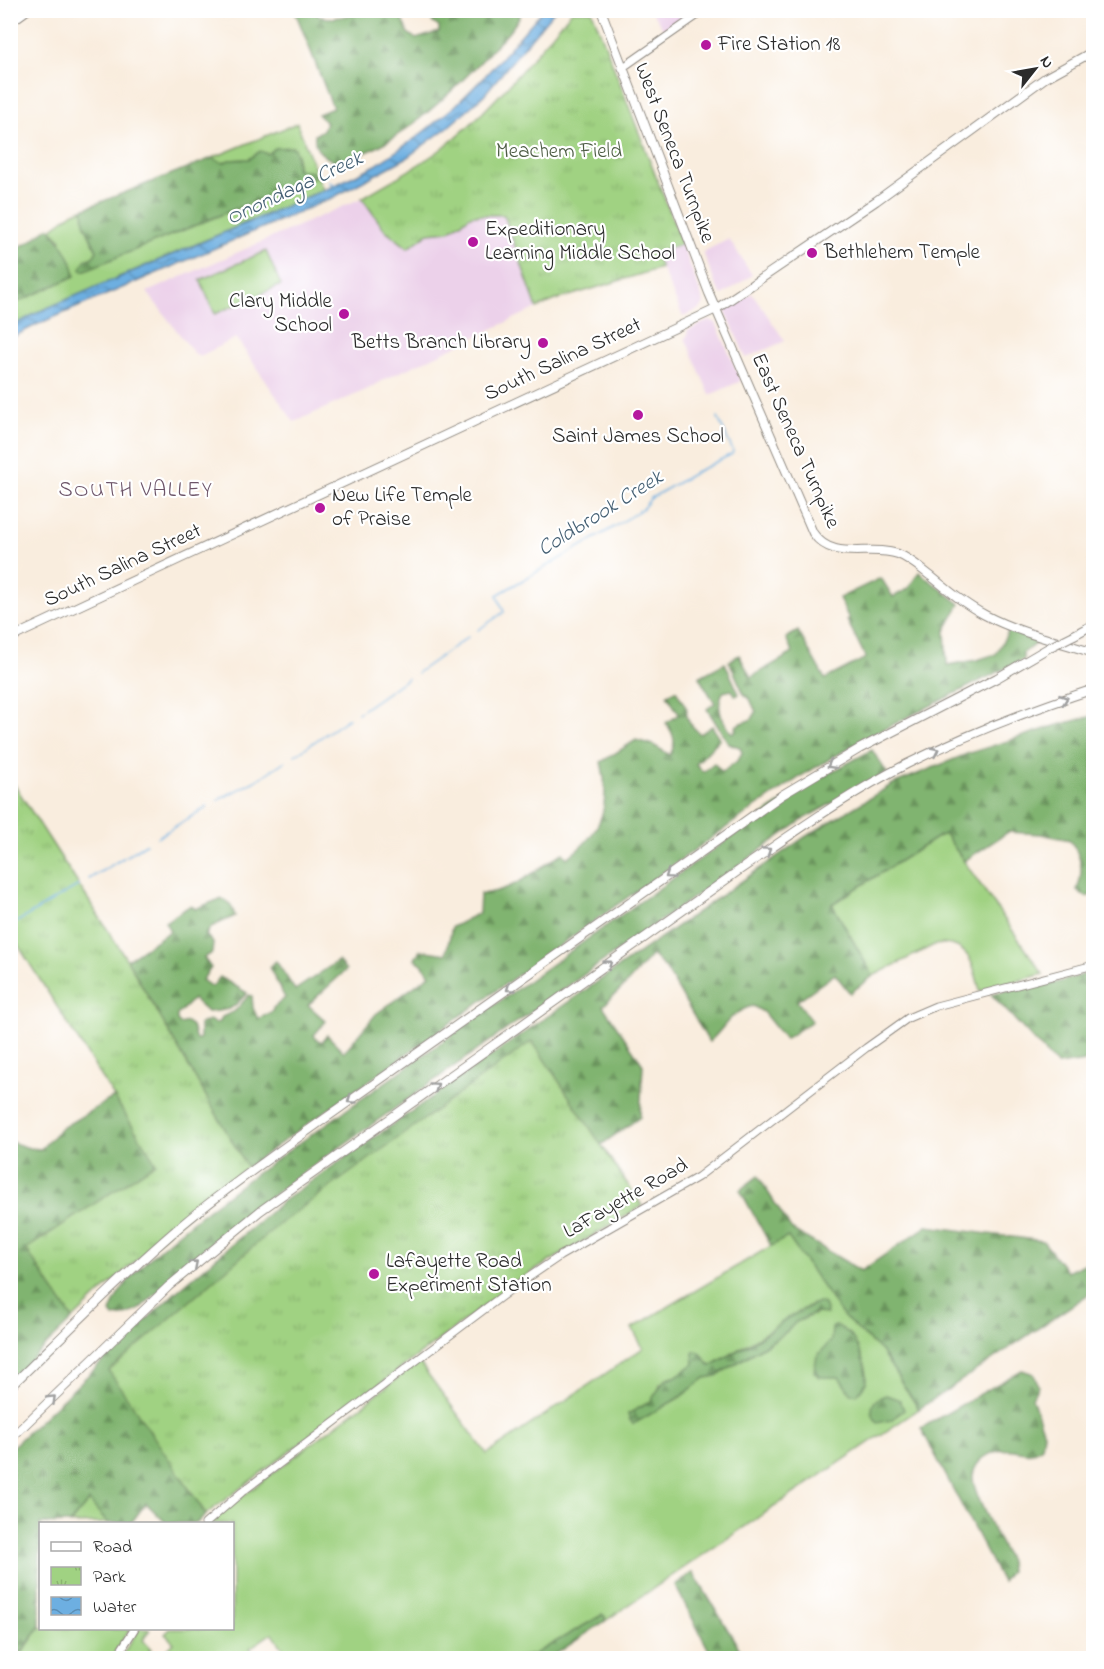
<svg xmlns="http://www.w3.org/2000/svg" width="1104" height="1669" viewBox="0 0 1104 1669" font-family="'Indie Flower',sans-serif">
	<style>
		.built { fill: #ecd1ea }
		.green { fill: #a0d282; stroke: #667e56; stroke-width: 1.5; fill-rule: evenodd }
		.forest { fill: url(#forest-firs); stroke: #56704e; stroke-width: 1.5 }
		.park { fill: url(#park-tufts); stroke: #667e56; stroke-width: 1.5 }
		.water { fill: url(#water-waves); stroke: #4c6d86; stroke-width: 1.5 }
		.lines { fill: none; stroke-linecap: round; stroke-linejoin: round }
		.stream { stroke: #6dafe1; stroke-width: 1.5 }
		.secondary-casing { stroke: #928c84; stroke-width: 9 }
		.primary-casing { stroke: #928c84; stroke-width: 10 }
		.highway-casing { stroke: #928c84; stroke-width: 10 }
		.secondary { stroke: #fff; stroke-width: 7 }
		.primary { stroke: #fff; stroke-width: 8 }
		.highway { stroke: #fff; stroke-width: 8 }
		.highway-bridge-casing { stroke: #928c84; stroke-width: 10; stroke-linecap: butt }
		.highway-bridge { stroke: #fff; stroke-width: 8 }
		.oneway { stroke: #a0a0a0 }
		.poi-dot { fill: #b5179e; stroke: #fff; stroke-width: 2 }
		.labels { text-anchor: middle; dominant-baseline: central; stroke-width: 4.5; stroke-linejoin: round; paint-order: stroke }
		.poi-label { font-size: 21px; fill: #2b2b2b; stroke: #fff; text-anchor: start }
		.park-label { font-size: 21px; fill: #4e5d45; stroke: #fff }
		.street-label { font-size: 21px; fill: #2b2b2b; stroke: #fff }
		.water-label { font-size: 22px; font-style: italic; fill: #456074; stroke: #fff }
		.neighbourhood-label { font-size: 22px; letter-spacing: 1.5px; fill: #6d5569; stroke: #fff }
	</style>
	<defs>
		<pattern id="forest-firs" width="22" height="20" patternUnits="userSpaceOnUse" patternTransform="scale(1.5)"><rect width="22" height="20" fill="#80b470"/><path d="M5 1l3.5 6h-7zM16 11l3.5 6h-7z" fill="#69935c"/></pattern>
		<pattern id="park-tufts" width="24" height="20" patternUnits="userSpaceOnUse" patternTransform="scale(1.5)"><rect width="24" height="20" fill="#a0d282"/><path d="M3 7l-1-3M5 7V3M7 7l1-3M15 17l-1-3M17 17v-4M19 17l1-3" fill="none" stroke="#8ab470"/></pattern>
		<pattern id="water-waves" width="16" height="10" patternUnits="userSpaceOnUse" patternTransform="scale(1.5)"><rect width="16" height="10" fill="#6dafe1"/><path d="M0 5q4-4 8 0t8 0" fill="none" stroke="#5a8fb7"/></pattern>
	</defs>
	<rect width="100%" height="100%" fill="#fff"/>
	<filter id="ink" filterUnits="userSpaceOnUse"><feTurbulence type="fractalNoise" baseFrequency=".0167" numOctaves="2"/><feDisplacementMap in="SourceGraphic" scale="12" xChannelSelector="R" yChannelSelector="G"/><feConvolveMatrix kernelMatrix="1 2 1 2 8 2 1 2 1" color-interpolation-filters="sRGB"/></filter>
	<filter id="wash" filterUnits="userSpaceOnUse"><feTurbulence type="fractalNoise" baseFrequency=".008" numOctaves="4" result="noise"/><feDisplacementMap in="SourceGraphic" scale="24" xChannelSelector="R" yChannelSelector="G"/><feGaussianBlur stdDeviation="1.35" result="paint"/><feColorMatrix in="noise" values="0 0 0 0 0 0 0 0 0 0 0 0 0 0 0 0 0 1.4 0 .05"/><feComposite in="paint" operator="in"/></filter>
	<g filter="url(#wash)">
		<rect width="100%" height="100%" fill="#f9edde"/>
		<g class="built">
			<polygon points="651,11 692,11 664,30"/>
			<polygon points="362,198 384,229 430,233 449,231 472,215 504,215 537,308 383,380 368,389 294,422 236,338 200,356 194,353 147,292"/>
			<polygon points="729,239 752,275 722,295 716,286 703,252"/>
			<polygon points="682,244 704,303 701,308 683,317 655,253"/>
			<polygon points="752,293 785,341 746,358 725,310"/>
			<polygon points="710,320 716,323 741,381 710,395 685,338 688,335 687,331"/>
		</g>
		<g class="green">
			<path d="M297,123L323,190L98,286L11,327V305L23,298L61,240L51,229L74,212L83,209C84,229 94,235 97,252L93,257L85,260L198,223L314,177L312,172L297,169V154L287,147L268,154L260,152L249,159L229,160L223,163H220L212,158Z"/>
			<polygon points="266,251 281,285 215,314 200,280"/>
			<path d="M945,834L1043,974L980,991C973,964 969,939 934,945L873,976L832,904L939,836Z"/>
			<path d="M788,1236L843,1316L881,1351L919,1409L605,1621V1617L602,1615L533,1655L511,1658H281L287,1654L272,1633L250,1648L257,1658H159L174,1643L165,1634L170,1629L232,1628V1524L210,1523L218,1515L419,1362L487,1454L643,1348L632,1328ZM812,1304L820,1312L796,1322L786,1332L771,1342L716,1376L705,1378L680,1397L633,1423L628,1414L650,1402L658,1392L660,1384L669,1378L675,1377L694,1364L695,1359L713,1365Z"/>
			<polygon points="89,1500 108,1523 70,1524"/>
			<polygon points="40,1627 40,1628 130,1629 111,1658 19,1658"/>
			<polygon points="139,1629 150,1629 143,1640 151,1649 149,1650 152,1653 144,1658 120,1658"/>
		</g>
		<g class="forest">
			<path d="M462,11H522C515,28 501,40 488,54C460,84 416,127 379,146C366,153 351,158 337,165C326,154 313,154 315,135L323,130L326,123L318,114L333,108L295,11H313C326,26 356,12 373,10C381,10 390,10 398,11L408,33L416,39L439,32V27L433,23L429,11Z"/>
			<polygon points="292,147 295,148 297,169 312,172 314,177 83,271 81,269 85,260 93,257 97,251 84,223 83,209 212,158 223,163 229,160 249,159 260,151 268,154 275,148"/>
			<path d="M49,227C61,243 72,256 75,276L11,305V250L28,243Z"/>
			<path d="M919,572L960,604L945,631L947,665L977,660L996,654L1009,630L1040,640L1022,654L1024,659L866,738L806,773L741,817L247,1167L127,960L170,931L165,922L191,905L195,909L220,899C230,899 232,908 235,916L211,927L206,935L213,943L212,953L204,958L211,968L202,980L212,987L220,977L247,993C231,1011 231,1010 207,1012L193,999L177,1015V1021L180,1024L187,1022L192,1026L196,1040L200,1038V1024L209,1020L215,1023L220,1022L222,1017L235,1011L249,995L252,996L253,1008L258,1019L273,1011V1008L285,998L269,967L276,961L295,990L338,961L346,970L308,1005L326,1021L314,1035L316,1039L322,1042L327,1035L344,1052L376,1014L430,975L422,964L415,959L420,950L446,954L452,927L479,913L480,894C513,892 536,870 563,853L567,858C603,833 611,804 601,762L636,740L653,745L670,755C677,742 674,734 666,723L679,714L667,695L676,690L687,709C685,721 692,726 700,734L712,726L720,739L696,764L703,772L714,763L722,772L737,761L742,753L740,747L729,744L707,709L715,703L699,677L725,663L739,694L736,696L732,690L723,692C715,707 722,720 731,732L734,733L737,725L752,719L756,712L750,699L744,694L729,661L739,655L751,677L793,653L786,638L798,631L825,679L866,658L847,620L849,619L839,598L881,578L893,597L908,589Z"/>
			<path d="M1093,716V895L1086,897L1077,890C1084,871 1082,857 1070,840L1041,834L1008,832L964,861L945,834L939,836L832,904L873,976L850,993L835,974L797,1001L812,1021L785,1039L763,1012L753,1006C729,1012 726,1027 709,1042L666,969L652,955L625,985L603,1006L643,1065L640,1117L601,1145L642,1206L520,1279L322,1427L180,1476L206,1514L197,1523H166L146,1503L131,1523H108L89,1501L70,1523L40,1524V1627L17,1658L11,1649V1448L176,1292L283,1201L805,837L893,784L967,754L1058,725Z"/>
			<path d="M872,750L887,773L807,817L285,1186L208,1246L138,1310L123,1316L114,1317L111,1313C115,1275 212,1207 243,1183L771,809L813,782Z"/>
			<polygon points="1093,972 1093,1060 1057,1065 991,994 1045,981 1052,984"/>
			<polygon points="114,1097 157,1163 26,1249 73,1319 11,1379 11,1142 29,1148 41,1149 60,1129"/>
			<polygon points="758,1176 791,1229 861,1271 927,1226 1043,1241 1067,1272 1093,1260 1093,1291 919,1409 881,1351 843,1316 788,1237 771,1246 740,1190"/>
			<polygon points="818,1302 824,1304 827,1314 815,1313 796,1322 786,1332 716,1376 705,1378 680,1397 637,1422 633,1424 629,1419 628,1414 650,1402 665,1380 675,1377 694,1364 693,1353 695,1351 700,1352 710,1366 713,1365 757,1339 791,1316"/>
			<path d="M835,1326C856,1330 867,1365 866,1383L857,1395L850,1393L839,1377H819L814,1372L817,1356L831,1341L832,1328Z"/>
			<path d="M1022,1370L1034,1374L1038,1386L1032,1398L1044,1433L1042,1447C1027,1459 1020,1447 1003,1450C989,1452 975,1461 973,1475C971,1492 1001,1543 1009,1561L1010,1571L1002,1582L921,1428Z"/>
			<path d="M886,1395L900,1400L904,1410L891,1420L877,1423C869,1410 870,1400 886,1395Z"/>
			<polygon points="693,1572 737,1645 742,1653 742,1658 713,1658 675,1585"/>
			<polygon points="602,1615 605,1616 605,1621 550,1658 511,1658 533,1655"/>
		</g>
		<g class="park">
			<path d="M572,11H592L682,244L655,253L661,268L556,300L537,308L504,215H472L449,231L429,233L408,248L384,229L362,198C388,182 416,168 440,150C491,111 531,59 572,11Z"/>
			<path d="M10,778L127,960L247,1167C186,1215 129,1265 73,1319L26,1249L156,1163L11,934Z"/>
			<polygon points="532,1041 642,1206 520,1279 206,1514 109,1371 278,1225"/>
		</g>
		<polygon class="water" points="542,11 554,11 483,96 448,127 406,158 334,197 36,325 11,338 11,327 40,311 333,186 376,165 417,137 455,106 486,75"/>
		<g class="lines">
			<g class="stream">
				<polyline points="329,182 336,185"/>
				<polyline points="478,630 504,612 497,595 616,526 643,508 651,498 698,471 732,454 733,451 718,418"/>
				<polyline points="417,673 468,637"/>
				<polyline points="358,713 408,678"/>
				<polyline points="295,755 349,718"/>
				<polyline points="218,800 257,780 285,761"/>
				<polyline points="158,837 207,807"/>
				<polyline points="89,879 146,844"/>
				<polyline points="10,926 79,885"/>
			</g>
		</g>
	</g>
	<g filter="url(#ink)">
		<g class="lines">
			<g class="secondary-casing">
				<g id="secondary">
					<polyline points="10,23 28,10"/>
					<polyline points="622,68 705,10"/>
					<polyline points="205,1524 242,1492 510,1290 560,1256 698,1177 866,1048 908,1018 936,1006 1094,965"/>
					<polyline points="116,1658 135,1628"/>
				</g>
			</g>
			<g class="primary-casing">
				<g id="primary">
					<path d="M601,10L709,293L813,533C833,563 869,544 898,554C911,559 921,569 932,577C949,591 966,605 985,615C1019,633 1057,641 1094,653"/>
					<polyline points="10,638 716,309 876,201 1045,78 1094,51"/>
				</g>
			</g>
			<g class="highway-casing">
				<g id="highway">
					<polyline points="1074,635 1094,624"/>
					<path d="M10,1387C67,1332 123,1275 183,1224C219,1194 257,1167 296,1139L782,795L859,749L997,678L1050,647"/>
					<path d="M10,1439L169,1286L260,1211L741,869C795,832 849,793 907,764C967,734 1030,710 1094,689"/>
				</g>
			</g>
			<use href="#secondary" class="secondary"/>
			<use href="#primary" class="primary"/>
			<use href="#highway" class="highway"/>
			<g class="highway-bridge-casing">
				<polyline id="highway-bridge" points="1050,647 1074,635"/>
			</g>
			<use href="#highway-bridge" class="highway-bridge"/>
		</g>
		<defs><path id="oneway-chevron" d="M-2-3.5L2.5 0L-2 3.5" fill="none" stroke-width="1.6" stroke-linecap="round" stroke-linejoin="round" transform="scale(1.5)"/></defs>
		<g class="oneway">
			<use href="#oneway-chevron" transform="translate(1064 699) rotate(-19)"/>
			<use href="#oneway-chevron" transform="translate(935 751) rotate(-25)"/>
			<use href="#oneway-chevron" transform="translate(831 765) rotate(150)"/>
			<use href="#oneway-chevron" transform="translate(767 851) rotate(-35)"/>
			<use href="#oneway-chevron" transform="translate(669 875) rotate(145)"/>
			<use href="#oneway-chevron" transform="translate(608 964) rotate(-36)"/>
			<use href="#oneway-chevron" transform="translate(510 988) rotate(145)"/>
			<use href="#oneway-chevron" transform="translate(435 1086) rotate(-35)"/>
			<use href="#oneway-chevron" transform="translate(351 1100) rotate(145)"/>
			<use href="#oneway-chevron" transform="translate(194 1264) rotate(-41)"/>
			<use href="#oneway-chevron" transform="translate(52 1399) rotate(-44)"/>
		</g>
	</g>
	<g class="poi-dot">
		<circle cx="706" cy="45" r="6"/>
		<circle cx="473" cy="242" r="6"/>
		<circle cx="812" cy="253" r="6"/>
		<circle cx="344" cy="314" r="6"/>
		<circle cx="543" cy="343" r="6"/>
		<circle cx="638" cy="415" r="6"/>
		<circle cx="320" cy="508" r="6"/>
		<circle cx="374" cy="1274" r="6"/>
	</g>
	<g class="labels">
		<g class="poi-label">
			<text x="718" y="45">Fire Station 18</text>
			<text x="485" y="230">Expeditionary<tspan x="485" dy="24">Learning Middle School</tspan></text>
			<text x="824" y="253">Bethlehem Temple</text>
			<text x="332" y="302" text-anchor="end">Clary Middle<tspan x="332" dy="24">School</tspan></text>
			<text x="531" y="343" text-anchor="end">Betts Branch Library</text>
			<text x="638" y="437" text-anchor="middle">Saint James School</text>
			<text x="332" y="496">New Life Temple<tspan x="332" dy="24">of Praise</tspan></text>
			<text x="386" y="1262">Lafayette Road<tspan x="386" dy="24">Experiment Station</tspan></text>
		</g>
		<g class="park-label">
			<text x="559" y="152">Meachem Field</text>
		</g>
		<g class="street-label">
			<text transform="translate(674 153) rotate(69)">West Seneca Turnpike</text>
			<text transform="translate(563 360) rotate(-25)">South Salina Street</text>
			<text transform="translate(795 441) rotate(66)">East Seneca Turnpike</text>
			<text transform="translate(123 566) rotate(-25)">South Salina Street</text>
			<text transform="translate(626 1199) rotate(-30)">LaFayette Road</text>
		</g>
		<g class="water-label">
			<text transform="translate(295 189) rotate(-25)">Onondaga Creek</text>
			<text transform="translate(601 514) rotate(-32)">Coldbrook Creek</text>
		</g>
		<g class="neighbourhood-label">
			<text x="136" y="491">SOUTH VALLEY</text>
		</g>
	</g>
	<rect width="1104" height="1669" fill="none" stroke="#fff" stroke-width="36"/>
	<rect x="39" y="1522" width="195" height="108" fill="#ffffff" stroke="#aaaaaa" stroke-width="1.5"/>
	<rect x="51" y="1542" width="30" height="9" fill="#ffffff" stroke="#aaaaaa" stroke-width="1.5"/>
	<text x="93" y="1552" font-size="18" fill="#2b2b2b">Road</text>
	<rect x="51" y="1567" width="30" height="18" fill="url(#park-tufts)" stroke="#aaaaaa" stroke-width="1.5"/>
	<text x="93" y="1582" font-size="18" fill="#2b2b2b">Park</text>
	<rect x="51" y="1597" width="30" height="18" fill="url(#water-waves)" stroke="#aaaaaa" stroke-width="1.5"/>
	<text x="93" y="1612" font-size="18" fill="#2b2b2b">Water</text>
	<g transform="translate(1035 69) rotate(59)" stroke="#ffffff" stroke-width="4.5" paint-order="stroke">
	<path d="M0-4.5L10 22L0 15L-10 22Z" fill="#2b2b2b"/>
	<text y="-9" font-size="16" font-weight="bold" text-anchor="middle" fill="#2b2b2b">N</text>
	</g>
</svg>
